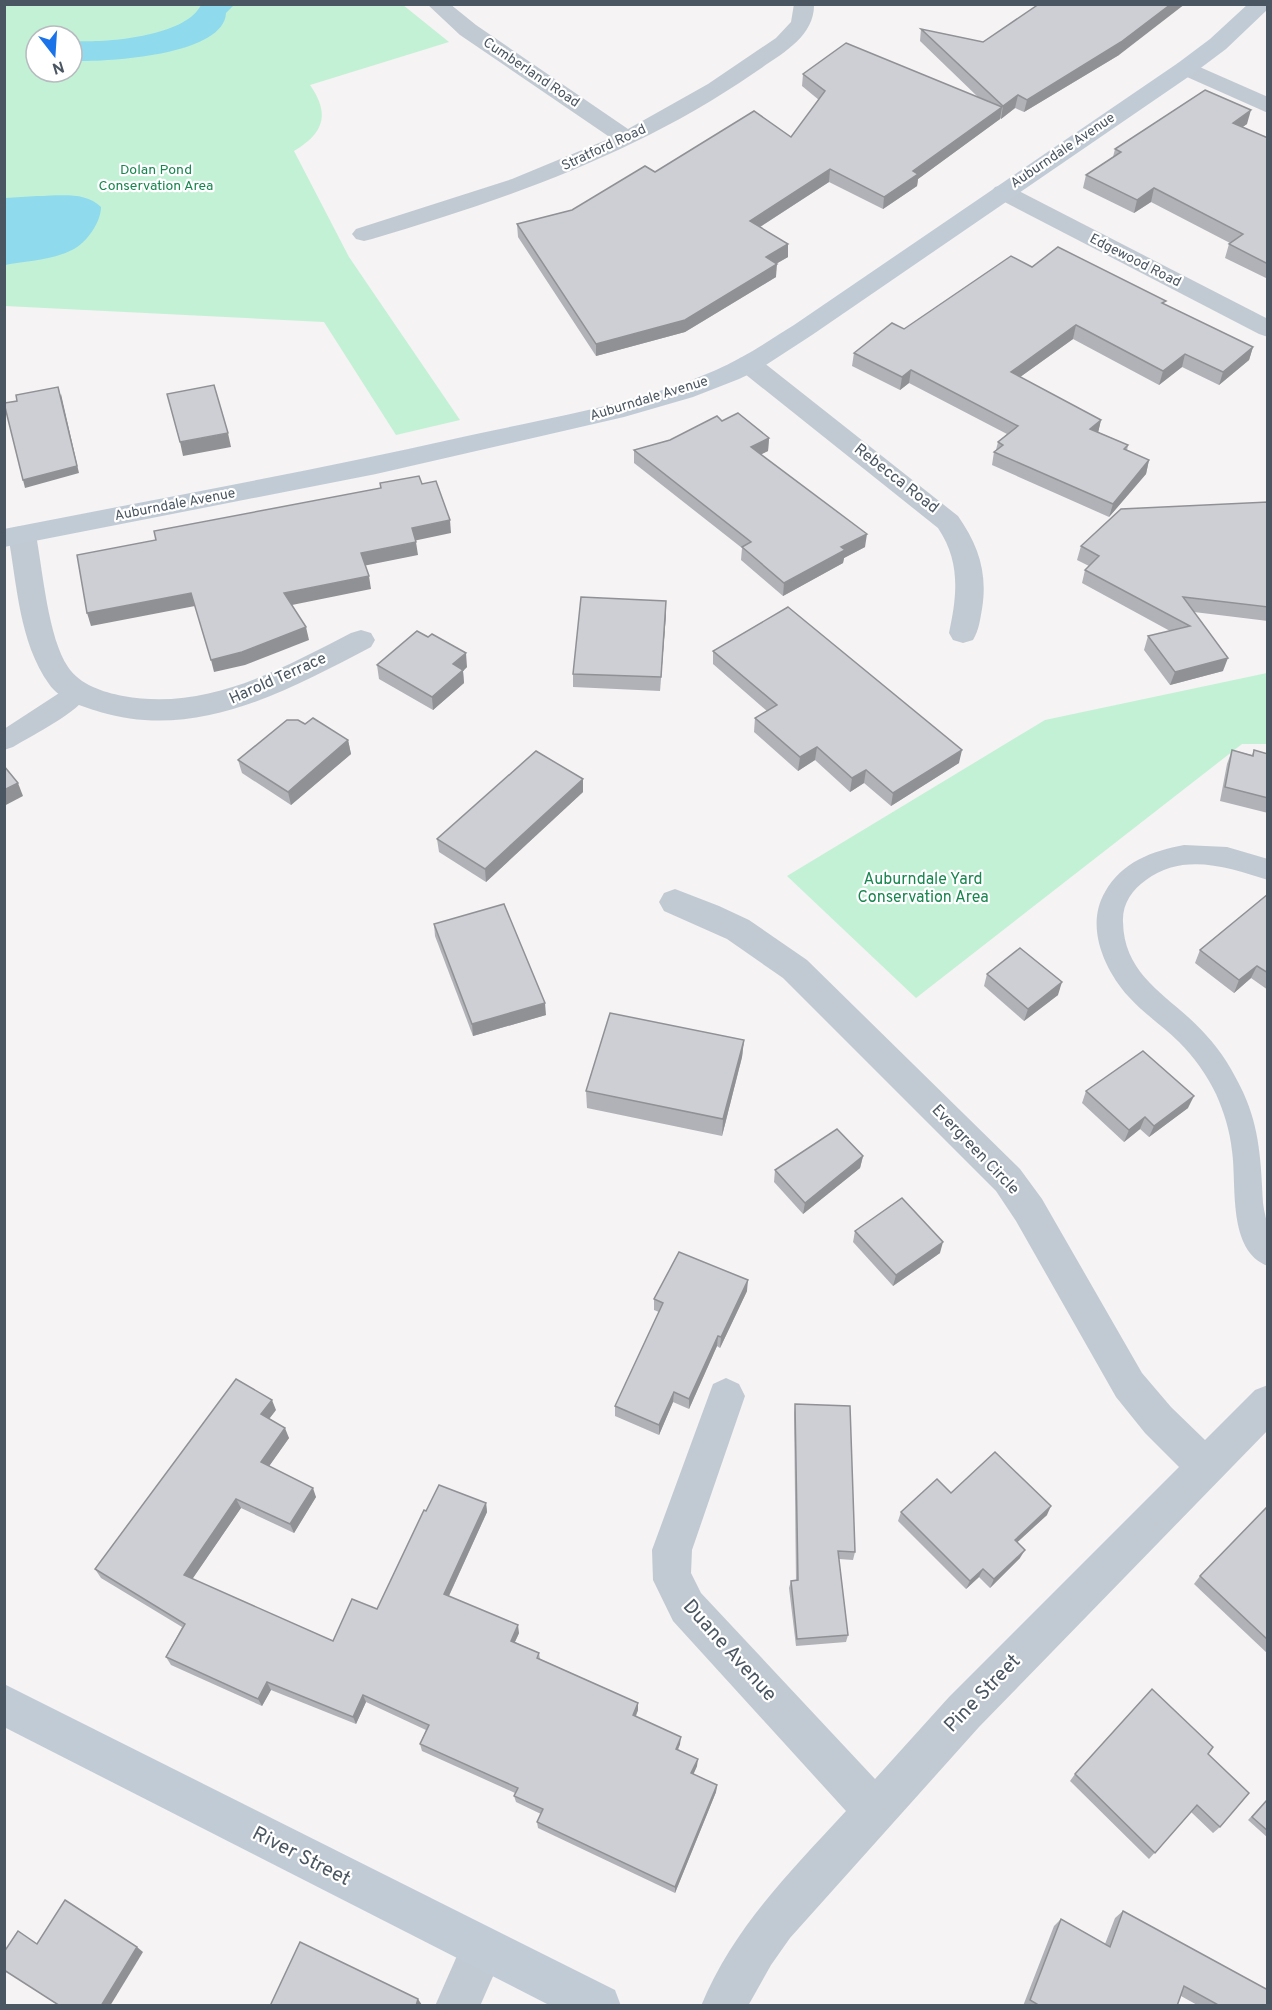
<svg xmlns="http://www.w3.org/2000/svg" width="1272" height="2010" viewBox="0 0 1272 2010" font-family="Overpass,sans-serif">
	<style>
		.green { fill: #c3f1d5; fill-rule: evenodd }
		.water { fill: #90daee }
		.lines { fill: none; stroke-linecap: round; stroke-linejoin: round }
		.lane { fill: #c1cad2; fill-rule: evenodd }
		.street { fill: #c1cad2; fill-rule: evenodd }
		.secondary { fill: #c1cbd6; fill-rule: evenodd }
		.wall { fill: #b0b2b7 }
		.shaded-wall { fill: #909195 }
		.building { fill: #cdcfd5; stroke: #909195; stroke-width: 1.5 }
		.labels { text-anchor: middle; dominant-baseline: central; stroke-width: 4.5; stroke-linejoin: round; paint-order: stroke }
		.far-street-label { font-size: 14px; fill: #4a5661; stroke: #fff }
		.far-park-label { font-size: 14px; fill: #17864f; stroke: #fff }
		.street-label { font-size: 16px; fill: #4a5661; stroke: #fff }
		.park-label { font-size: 16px; fill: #17864f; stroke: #fff }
		.near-street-label { font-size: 20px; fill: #4a5661; stroke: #fff }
	</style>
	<rect width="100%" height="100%" fill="#f5f3f3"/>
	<g class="green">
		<path d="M4,5H403L449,42L310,85C331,115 323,134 294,151L349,257L460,420L396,435L324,322L5,306ZM36,36H72V72H36Z"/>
		<polygon points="1267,673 1267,744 1242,744 916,998 787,876 1045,720"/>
	</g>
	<g class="water">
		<path d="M201,5H234L226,13C224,56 105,62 72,61V41C105,43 185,37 201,5Z"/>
		<path d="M37,196C59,196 85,191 101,207C101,222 87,242 74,249C54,260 26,261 5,265V198Z"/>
	</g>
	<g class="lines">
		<g class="lane">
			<path d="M78,683L86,686L90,692C78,713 34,734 13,747L4,750V729L70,686Z"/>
			<path d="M1184,845L1227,847L1268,859V880C1228,867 1183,852 1146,880C1132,890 1122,904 1123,922C1124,979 1173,997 1206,1035C1222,1052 1233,1071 1243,1092C1260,1129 1261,1163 1263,1203C1264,1212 1267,1221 1268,1230C1268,1242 1268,1254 1268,1266C1227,1251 1237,1185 1232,1151C1230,1131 1224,1112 1216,1094C1207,1075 1194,1057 1179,1042C1163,1026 1143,1013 1128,996C1104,969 1085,926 1105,892C1122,862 1152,851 1184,845Z"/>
		</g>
		<g class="street">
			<path d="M427,4H450L476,25L628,129L708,84L776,38L791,22L794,4H814C815,38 778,56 754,73C638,153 507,199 372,239L364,241L356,239L352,234L356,229L512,179L611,138L460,35Z"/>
			<polygon points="1186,61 1268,97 1268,113 1178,73 1175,68 1178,63"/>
			<polygon points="1003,185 1011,187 1268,319 1268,337 1259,334 995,197 991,192 995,187"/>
			<path d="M749,356L758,358L958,516C978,545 988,572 982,609C980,620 979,630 973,640L963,643L953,640L949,633C957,596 961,562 938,528L740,370L736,364L740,358Z"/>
			<path d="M22,526L32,528L36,535C43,572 48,637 68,667C80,685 103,692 123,696C207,711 279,670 351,633L361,630L371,633L375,640L371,647C287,691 197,741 100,712C81,706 60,700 49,684C19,642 17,584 8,535L12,528Z"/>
			<path d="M675,889L719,906L749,920L807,960L1020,1169L1042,1199L1142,1373L1171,1407L1205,1440L1255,1390L1268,1385V1430L979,1727L790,1938L771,1965L748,2006H701C733,1928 790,1872 846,1811L673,1621L653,1580L652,1550L713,1384L726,1378L739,1384L745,1396L692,1550L691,1573L701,1593L875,1779L949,1697L1179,1467L1145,1433L1116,1397L1016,1221L996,1191L783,978L727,939L664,911L659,902L664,893Z"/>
			<polygon points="483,1927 499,1933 505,1949 480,2006 435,2006 467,1933"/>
		</g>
		<g class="secondary">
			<path d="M1248,4H1268V9L1226,49L1194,73L812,335L758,370L739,379L693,397L624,417L376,474L4,547V529C156,499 307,472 458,438C546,418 662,401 740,358C759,348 776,336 794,325L1178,63L1210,39Z"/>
			<polygon points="4,1684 615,1990 621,2006 551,2006 4,1727"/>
		</g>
	</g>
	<g class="wall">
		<polygon points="921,29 983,42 1119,55 1024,112 1015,108 1001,119 1000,118 1000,119 918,179 917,186 883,209 829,182 760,227 788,244 788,257 776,264 776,277 685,332 596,356 518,237 517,224 572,210 655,172 791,137 819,100 802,86 803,74 978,97 920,41"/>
		<polygon points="1247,124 1242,127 1268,138 1268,279 1225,258 1229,244 1230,243 1151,202 1134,213 1083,188 1086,175 1113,157 1115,149"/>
		<polygon points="1032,267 1253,347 1249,360 1219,385 1182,367 1159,385 1073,339 1020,377 1101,420 1098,432 1128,445 1127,451 1149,460 1146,474 1109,517 992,465 994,452 996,450 998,442 1007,434 909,383 900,390 852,366 854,353"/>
		<polygon points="722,421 769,438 768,451 761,454 865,547 844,558 843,563 783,596 741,560 742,548 634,463 634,450 670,440"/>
		<polygon points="1268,502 1268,621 1194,612 1223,671 1170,685 1144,650 1148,636 1170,631 1082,583 1085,570 1089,566 1077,560 1081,546"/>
		<polygon points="666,614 660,691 573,687 573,674"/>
		<polygon points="428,637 467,667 463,671 464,683 433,710 379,679 377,665"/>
		<polygon points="713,651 959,763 891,806 864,783 850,792 815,760 798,771 754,732 755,718 767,711 713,664"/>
		<polygon points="305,724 348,740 351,754 291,805 242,773 238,760"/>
		<polygon points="1232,750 1252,755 1254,750 1268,754 1268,813 1220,801 1227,764"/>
		<polygon points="583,779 583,792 486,882 439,852 437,839"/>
		<polygon points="1268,894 1268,990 1251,978 1234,993 1195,963 1200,950"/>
		<polygon points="434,924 546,1015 473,1036 435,936"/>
		<polygon points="987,974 1058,995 1024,1021 984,986"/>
		<polygon points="744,1040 742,1057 722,1136 587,1108 586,1091"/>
		<polygon points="1086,1091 1188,1108 1149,1137 1140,1129 1124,1142 1082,1103"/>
		<polygon points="863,1156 860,1168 803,1214 774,1182 775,1170"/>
		<polygon points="855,1231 940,1253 893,1286 853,1242"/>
		<polygon points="747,1291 720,1348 717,1346 689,1409 673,1402 659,1435 615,1416 615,1406 659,1312 654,1310 654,1299"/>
		<polygon points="795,1404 855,1552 853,1560 839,1559 848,1635 846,1642 796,1646 789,1588 791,1581 796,1581 794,1413"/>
		<polygon points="276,1410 269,1419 289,1438 269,1466 316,1497 294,1533 241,1508 192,1579 333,1641 377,1609 426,1511 486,1503 487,1512 449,1596 519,1633 515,1642 539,1653 540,1659 638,1703 638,1710 636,1716 680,1744 678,1750 697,1766 693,1774 717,1785 716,1792 675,1893 538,1828 537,1822 541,1814 516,1802 514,1796 515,1793 422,1751 420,1744 426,1730 366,1702 356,1724 271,1690 262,1706 171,1665 166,1657 182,1627 101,1578 95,1569"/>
		<polygon points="951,1493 1047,1515 1017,1542 1020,1558 990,1588 979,1577 966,1589 898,1521 901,1512"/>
		<polygon points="1268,1509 1268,1654 1194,1584 1200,1576"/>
		<polygon points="1208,1754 1220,1827 1213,1833 1191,1812 1149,1859 1070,1781 1075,1774"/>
		<polygon points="1268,1798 1268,1838 1248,1820"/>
		<polygon points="1123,1911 1268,2006 1199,2006 1181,1996 1177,2006 1023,2006 1054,1926 1061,1919 1105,1944 1115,1918"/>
	</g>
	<g class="shaded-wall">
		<polygon points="1171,4 1185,4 1119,55 1024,112 1027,100"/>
		<polygon points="1018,95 1015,108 1001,119 1003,106"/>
		<polygon points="1002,107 1000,119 918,179 917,186 883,209 884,197 913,171"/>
		<polygon points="1251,110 1247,124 1230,136 1233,123"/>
		<polygon points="830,169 829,182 749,234 750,221"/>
		<polygon points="1154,188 1151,202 1134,213 1137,200"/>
		<polygon points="788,244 788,257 765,270 766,257"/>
		<polygon points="777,264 776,277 685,332 596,356 596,344"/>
		<polygon points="1076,325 1073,339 1009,385 1011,372"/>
		<polygon points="1253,347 1249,360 1219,385 1223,372"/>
		<polygon points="1185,354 1182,367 1159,385 1163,371"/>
		<polygon points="911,370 909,383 900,390 902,377"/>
		<polygon points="61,394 79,473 25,488 23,480"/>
		<polygon points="1101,420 1098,433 1090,429"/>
		<polygon points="228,433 231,447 183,456 180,442"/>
		<polygon points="769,438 768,451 750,460 751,447"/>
		<polygon points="1149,460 1146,474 1109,517 1113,504"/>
		<polygon points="450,520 451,533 413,541 412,528"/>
		<polygon points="867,534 865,547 844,558 843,563 783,596 784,583 841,547"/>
		<polygon points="416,542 418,555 363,566 361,553"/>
		<polygon points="369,576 371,589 287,606 284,593"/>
		<polygon points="191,593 195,606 91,626 87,613"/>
		<polygon points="666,601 666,614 660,691 661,677"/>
		<polygon points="306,627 309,640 245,665 214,672 211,660"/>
		<polygon points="466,653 467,667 463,671 464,683 433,710 432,697 453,664"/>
		<polygon points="1228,658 1223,671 1170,685 1175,672"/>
		<polygon points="348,740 351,754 291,805 288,792"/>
		<polygon points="817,747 815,760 798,771 800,757"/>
		<polygon points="962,750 959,763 891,806 893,793"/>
		<polygon points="866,770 864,783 850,792 852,778"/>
		<polygon points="583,779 583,792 486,882 485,869"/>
		<polygon points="18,783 23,796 4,806 4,790"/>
		<polygon points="1257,966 1251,978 1234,993 1239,980"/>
		<polygon points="1062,982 1058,995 1024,1021 1028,1009"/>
		<polygon points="545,1003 546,1015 473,1036 472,1024"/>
		<polygon points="744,1040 742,1057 722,1136 723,1119"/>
		<polygon points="1194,1096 1188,1108 1149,1137 1154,1126"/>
		<polygon points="1145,1117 1140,1129 1124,1142 1129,1130"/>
		<polygon points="863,1156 860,1168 803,1214 805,1203"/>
		<polygon points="943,1242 940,1253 893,1286 896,1275"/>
		<polygon points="748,1280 747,1291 720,1348 721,1337"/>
		<polygon points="718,1336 717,1346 689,1409 689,1399"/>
		<polygon points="674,1392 673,1402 659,1435 659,1425"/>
		<polygon points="272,1400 276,1410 265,1424 261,1414"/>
		<polygon points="285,1428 289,1438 265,1472 261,1462"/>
		<polygon points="313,1488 316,1497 294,1533 290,1524"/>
		<polygon points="236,1499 241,1508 189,1584 184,1575"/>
		<polygon points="486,1503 487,1512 446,1602 444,1594"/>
		<polygon points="1051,1506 1047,1515 1010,1549 1015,1540"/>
		<polygon points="1025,1550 1020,1558 990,1588 994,1579"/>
		<polygon points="983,1569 979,1577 966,1589 970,1581"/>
		<polygon points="518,1625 519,1633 512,1648 511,1641"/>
		<polygon points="267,1682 271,1690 262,1706 258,1699"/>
		<polygon points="363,1695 366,1702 356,1724 353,1717"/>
		<polygon points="638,1703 638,1710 633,1722 633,1715"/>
		<polygon points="681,1737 680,1744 675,1756 676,1749"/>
		<polygon points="698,1759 697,1766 691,1780 691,1773"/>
		<polygon points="717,1785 716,1792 675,1893 675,1887"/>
		<polygon points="137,1947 143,1952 110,2006 101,2006"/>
		<polygon points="418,1999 422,2005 422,2006 416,2006"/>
	</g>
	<g class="building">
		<polygon points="1039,4 1171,4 1121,42 1027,100 1018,95 1003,106 921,29 983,42"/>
		<polygon points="846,43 1002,107 913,171 918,174 884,197 830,169 750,221 788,244 766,257 777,264 685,320 596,344 517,224 572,210 645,166 655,172 754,111 791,137 825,91 803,74"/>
		<polygon points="1205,90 1251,110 1233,123 1268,138 1268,264 1229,244 1243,234 1154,188 1137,200 1086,175 1121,152 1115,149"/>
		<polygon points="1058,247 1166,301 1162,303 1253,347 1223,372 1185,354 1163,371 1076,325 1011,372 1101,420 1090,429 1128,445 1124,449 1149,460 1113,504 994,452 1003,445 998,442 1018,426 911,370 902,377 854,353 892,323 904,329 1011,256 1032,267"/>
		<polygon points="214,385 228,433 180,442 167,394"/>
		<polygon points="58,387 77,466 23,480 4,403 17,401 16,395"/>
		<polygon points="738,413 769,438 751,447 867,534 841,547 845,550 784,583 742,547 751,542 634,450 670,440 717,416 722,421"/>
		<polygon points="419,476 422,484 436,481 450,520 412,528 416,542 361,553 369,576 284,593 306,627 242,652 211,660 191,593 87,613 77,555 156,540 154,531 381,488 380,483"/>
		<polygon points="1268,502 1268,607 1183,597 1228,658 1175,672 1148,636 1190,626 1085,570 1099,556 1081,546 1121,509"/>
		<polygon points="581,597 666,601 661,677 573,674"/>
		<polygon points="788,607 962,750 893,793 866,770 852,778 817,747 800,757 755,718 777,705 713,651"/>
		<polygon points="417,631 428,637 432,634 466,653 453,664 463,670 432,697 377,665"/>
		<polygon points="313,718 348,740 288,792 238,760 287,720 298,720 305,724"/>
		<polygon points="1232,750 1253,756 1254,750 1268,754 1268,798 1225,787"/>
		<polygon points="536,751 583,779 485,869 437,839"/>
		<polygon points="4,766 18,783 4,790"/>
		<polygon points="1268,894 1268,973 1257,966 1239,980 1200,950"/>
		<polygon points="504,904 545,1003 472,1024 434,924"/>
		<polygon points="1020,948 1062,982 1028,1009 987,974"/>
		<polygon points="610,1013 744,1040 723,1119 586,1091"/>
		<polygon points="1143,1051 1194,1096 1154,1126 1145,1117 1129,1130 1086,1091"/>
		<polygon points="837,1129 863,1156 805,1203 775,1170"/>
		<polygon points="902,1198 943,1242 896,1275 855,1231"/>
		<polygon points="679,1252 748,1280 721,1337 718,1336 689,1399 674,1392 659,1425 615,1406 663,1303 654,1299"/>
		<polygon points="236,1379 272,1400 261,1414 285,1428 261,1462 313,1488 290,1524 236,1499 184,1575 333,1641 352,1599 377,1609 424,1510 426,1511 439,1485 486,1503 444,1594 518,1625 511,1641 539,1653 537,1658 638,1703 633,1715 681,1737 676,1749 698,1759 691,1773 717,1785 675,1887 537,1822 543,1809 514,1796 518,1788 420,1744 429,1725 363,1695 353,1717 267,1682 258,1699 166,1657 185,1624 95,1569"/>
		<polygon points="795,1404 850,1406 855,1552 838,1551 848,1635 797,1639 791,1581 798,1580"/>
		<polygon points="995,1452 1051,1506 1015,1540 1025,1550 994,1579 983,1569 970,1581 901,1512 937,1479 951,1493"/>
		<polygon points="1266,1508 1268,1509 1268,1640 1200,1576"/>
		<polygon points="1152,1689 1213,1747 1208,1754 1249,1793 1220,1827 1197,1805 1155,1853 1075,1774"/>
		<polygon points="1268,1799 1268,1831 1252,1817"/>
		<polygon points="65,1900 137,1947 101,2006 60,2006 4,1970 4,1952 18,1931 37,1944"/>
		<polygon points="1123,1911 1268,1990 1268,2006 1220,2006 1184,1986 1177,2006 1040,2006 1030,2000 1061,1919 1110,1947"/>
		<polygon points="300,1942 418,1999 416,2006 270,2006"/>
	</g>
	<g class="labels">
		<g class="far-street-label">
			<text transform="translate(531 73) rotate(34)">Cumberland Road</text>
			<text transform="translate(604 148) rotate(-25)">Stratford Road</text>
			<text transform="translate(1063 151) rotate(-34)">Auburndale Avenue</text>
			<text transform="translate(1135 261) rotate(27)">Edgewood Road</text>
			<text transform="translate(649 399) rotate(-17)">Auburndale Avenue</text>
			<text transform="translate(175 505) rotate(-11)">Auburndale Avenue</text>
		</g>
		<g class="far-park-label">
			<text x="156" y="170">Dolan Pond<tspan x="156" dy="16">Conservation Area</tspan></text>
		</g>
		<g class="street-label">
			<text transform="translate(896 479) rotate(38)">Rebecca Road</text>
			<text transform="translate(278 679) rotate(-24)">Harold Terrace</text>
			<text transform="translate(975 1150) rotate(46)">Evergreen Circle</text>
		</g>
		<g class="park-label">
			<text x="923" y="880">Auburndale Yard<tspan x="923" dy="18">Conservation Area</tspan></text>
		</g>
		<g class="near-street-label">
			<text transform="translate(729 1651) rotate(48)">Duane Avenue</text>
			<text transform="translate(983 1694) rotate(-46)">Pine Street</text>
			<text transform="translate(301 1857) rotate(27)">River Street</text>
		</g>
	</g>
	<rect width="1272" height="2010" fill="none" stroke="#4a5661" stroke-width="12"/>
	<g transform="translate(54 54) rotate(163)"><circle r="28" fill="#ffffff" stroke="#b7bbc0" stroke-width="1.5"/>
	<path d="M0-4.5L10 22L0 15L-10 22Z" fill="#1a73e8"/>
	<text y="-9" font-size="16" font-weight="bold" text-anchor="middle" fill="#4a5661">N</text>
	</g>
</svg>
